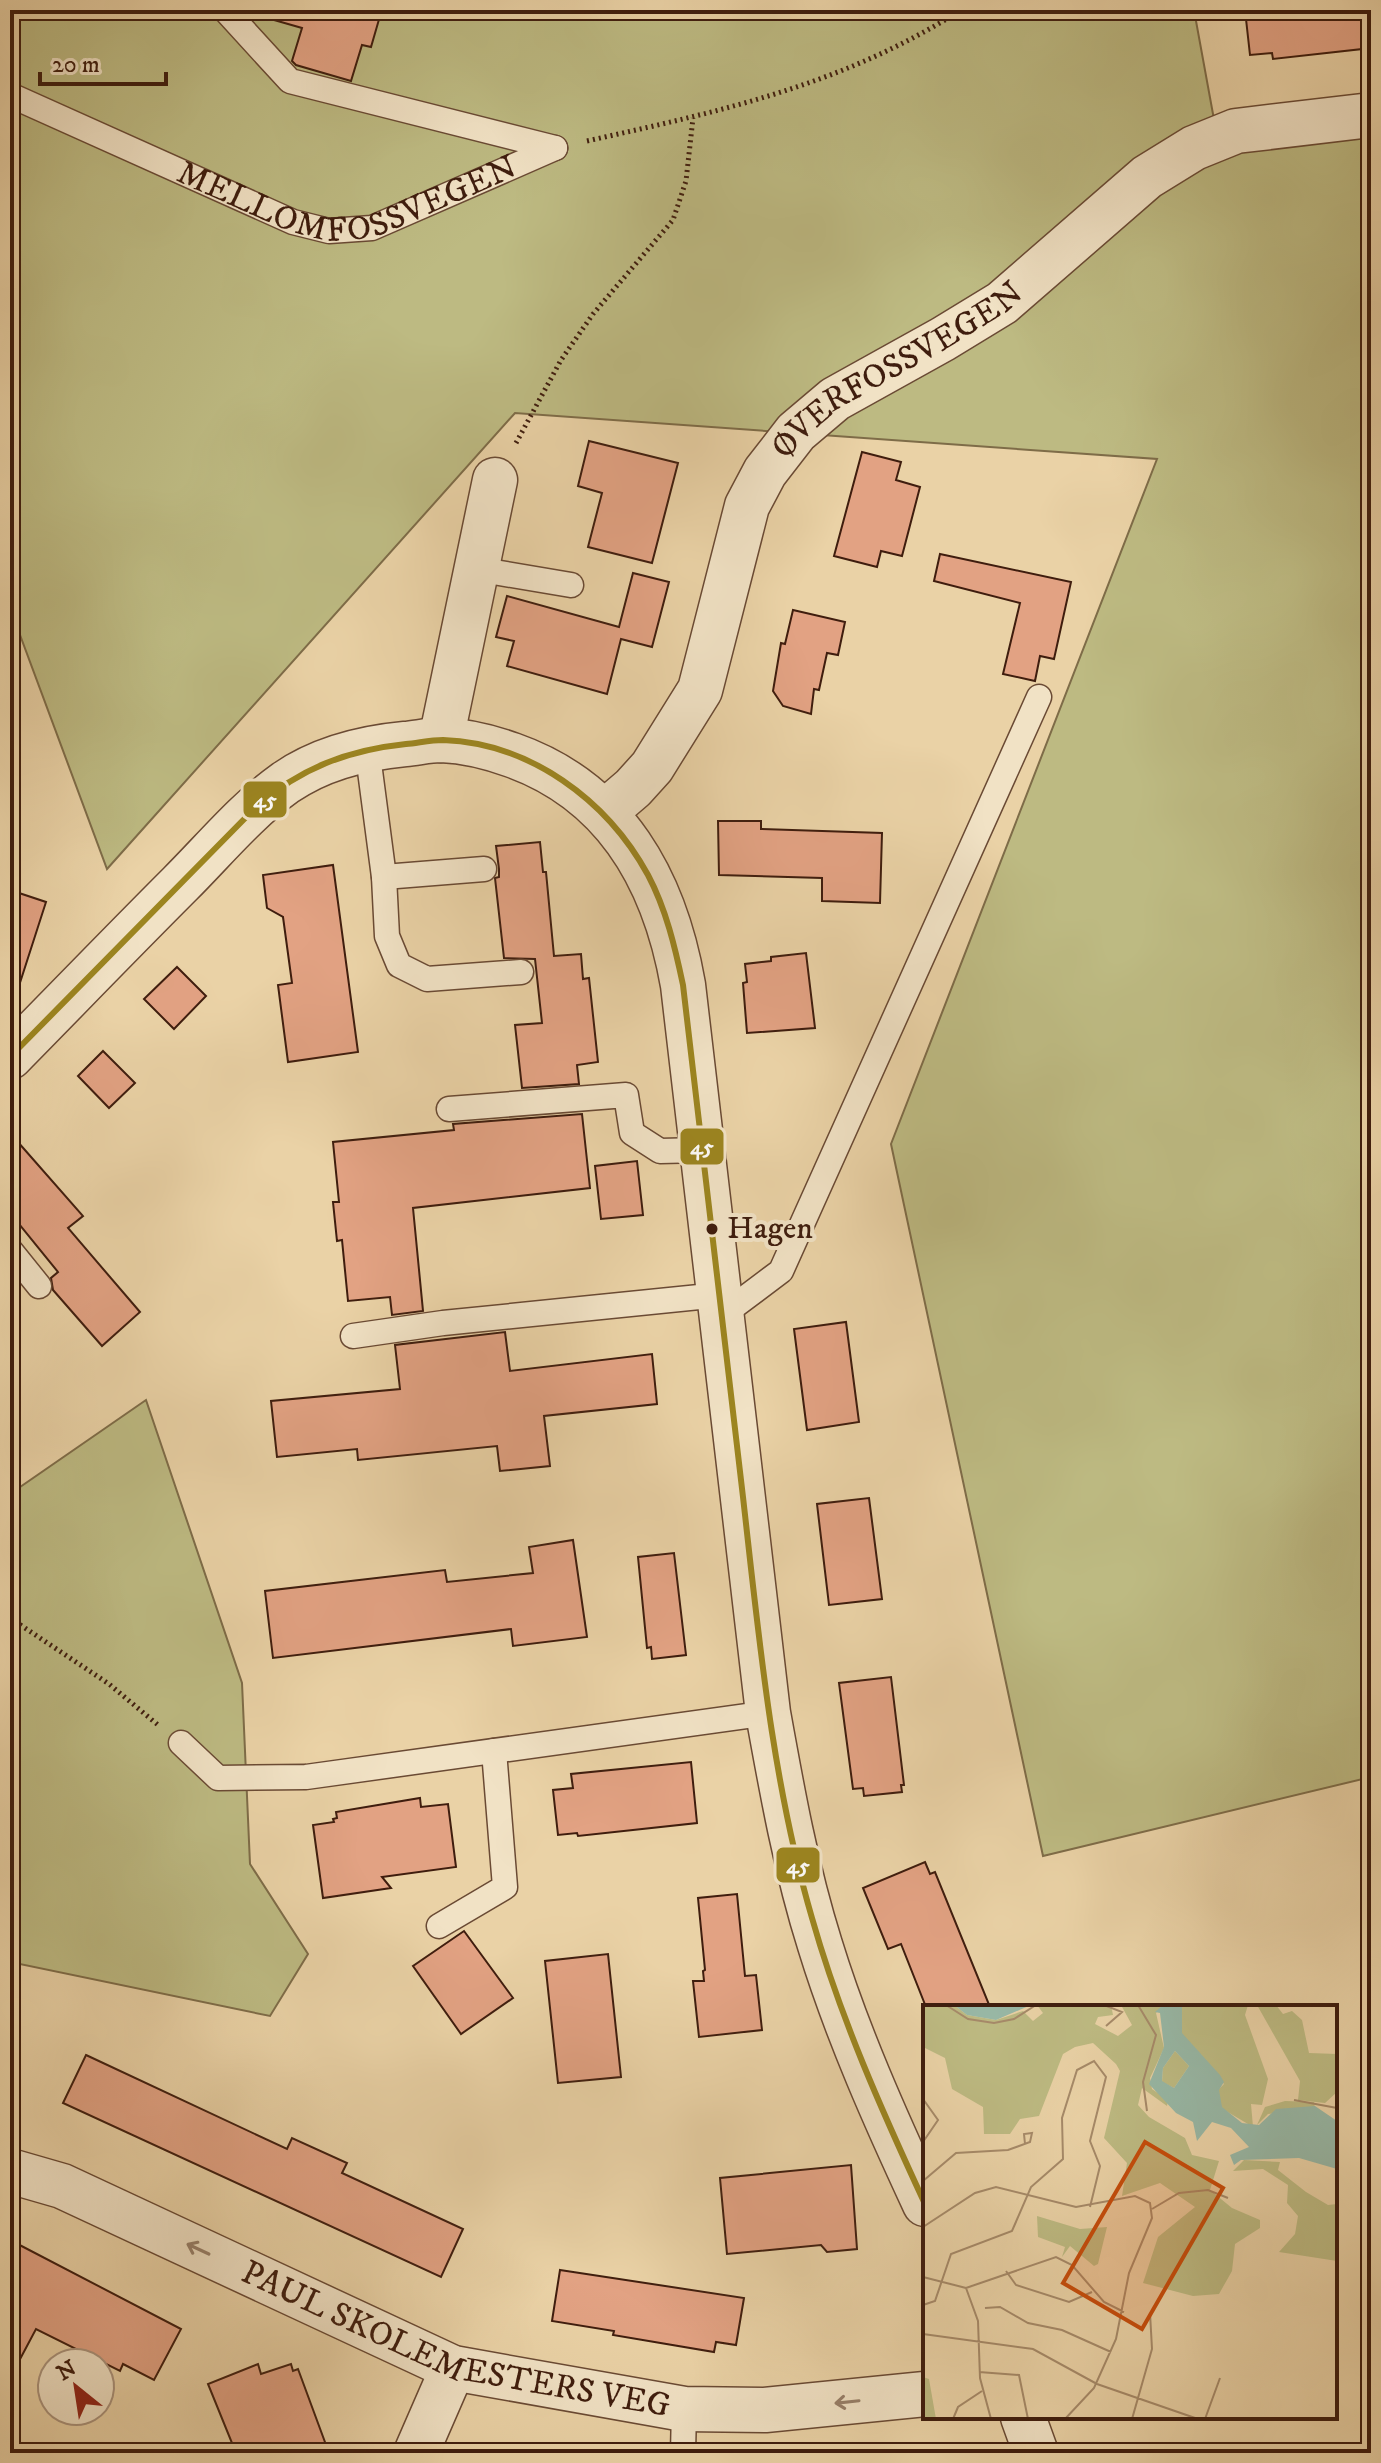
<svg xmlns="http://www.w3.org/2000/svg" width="1381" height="2463" viewBox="0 0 1381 2463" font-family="'IM FELL DW Pica',serif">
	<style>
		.green { fill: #bdba82; stroke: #7e6c48; stroke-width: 2 }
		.building { fill: #e2a283; stroke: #3f1d0e; stroke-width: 2 }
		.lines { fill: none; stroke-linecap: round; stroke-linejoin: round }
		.lane-casing { stroke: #6a4a34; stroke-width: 27 }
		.street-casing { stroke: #6a4a34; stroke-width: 47 }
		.path { stroke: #3f1d0e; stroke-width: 5; stroke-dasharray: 2 4; stroke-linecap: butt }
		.lane { stroke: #f1e2c5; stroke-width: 24 }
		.street { stroke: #f1e2c5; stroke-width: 44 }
		.bus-1-casing { stroke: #f1e2c5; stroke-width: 12 }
		.bus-1 { stroke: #9c8520; stroke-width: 6 }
		.oneway { stroke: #98806a }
		.bus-dot { fill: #3f1d0e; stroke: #f1e2c5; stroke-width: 3 }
		.labels { text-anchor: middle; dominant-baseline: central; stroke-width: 8; stroke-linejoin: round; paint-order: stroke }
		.bus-label { font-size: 32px; fill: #3f1d0e; stroke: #f1e2c5; text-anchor: start }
		.street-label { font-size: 34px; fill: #3f1d0e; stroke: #f1e2c5 }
		.inset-road { fill: none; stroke: #a68a69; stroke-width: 2 }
		.view { fill: #c64d0c; fill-opacity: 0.15; stroke: #c64d0c; stroke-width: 4 }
		.inset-edge { fill: none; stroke: #3f1d0e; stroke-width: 4 }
		.line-badge { stroke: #f1e2c5; stroke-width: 3 }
		.badge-label { font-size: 22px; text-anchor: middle; font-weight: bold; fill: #fff }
	</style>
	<rect width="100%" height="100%" fill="#ead2a6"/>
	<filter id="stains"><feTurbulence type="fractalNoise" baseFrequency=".0025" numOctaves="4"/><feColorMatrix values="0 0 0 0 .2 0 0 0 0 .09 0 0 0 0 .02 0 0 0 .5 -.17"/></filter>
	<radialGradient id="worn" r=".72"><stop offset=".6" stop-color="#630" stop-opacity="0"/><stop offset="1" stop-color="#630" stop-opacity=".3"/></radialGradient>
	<g class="green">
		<polygon points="10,10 1194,10 1215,125 1371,128 1371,1777 1043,1856 891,1144 1157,459 515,413 107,869 10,608"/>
		<polygon points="146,1400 242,1683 250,1864 308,1954 270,2016 10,1962 10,1494"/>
	</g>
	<g class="building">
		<polygon points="275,10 372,10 371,13 380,16 371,47 362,45 351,81 296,65 292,61 302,28 274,20"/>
		<polygon points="1245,10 1371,10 1371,48 1273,59 1272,53 1250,55"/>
		<polygon points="589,441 678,463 652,563 588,547 602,493 578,486"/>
		<polygon points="862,452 901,462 896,480 920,487 902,556 881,551 877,567 834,556"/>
		<polygon points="940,554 1071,582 1054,659 1040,656 1035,681 1003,674 1020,603 934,581"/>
		<polygon points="633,573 669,582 652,647 621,639 607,694 507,666 514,641 496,637 507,596 619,627"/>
		<polygon points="793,610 845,622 838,655 827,653 819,690 814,689 811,714 783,706 773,691 781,643 785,644"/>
		<polygon points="718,821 761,821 761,829 882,833 880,903 822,901 822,878 719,875"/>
		<polygon points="540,842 543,872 546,872 554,956 581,954 583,979 589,978 598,1062 577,1065 579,1084 522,1088 515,1025 542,1023 535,959 504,958 495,878 499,877 499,869 496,846"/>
		<polygon points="333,865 358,1052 288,1062 278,985 292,983 283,917 267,908 263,875"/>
		<polygon points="10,890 46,902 17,992 10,990"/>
		<polygon points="806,953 815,1028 747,1033 743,983 747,982 745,964 771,961 771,957"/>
		<polygon points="177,967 206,996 174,1029 144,999"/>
		<polygon points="103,1051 135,1083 109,1108 78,1076"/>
		<polygon points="582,1114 590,1188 413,1208 423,1311 392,1315 390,1297 348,1301 342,1240 337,1241 333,1202 339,1202 333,1142 454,1130 453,1124"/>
		<polygon points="10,1133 83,1216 68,1228 140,1312 102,1346 53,1290 51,1278 58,1272 10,1213"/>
		<polygon points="637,1161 643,1215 601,1219 595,1166"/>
		<polygon points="846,1322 859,1422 807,1430 794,1329"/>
		<polygon points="505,1332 510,1371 652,1354 657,1404 544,1416 550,1466 500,1471 497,1446 358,1460 357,1449 277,1457 271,1401 400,1389 395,1345"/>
		<polygon points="869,1498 882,1599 829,1605 817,1504"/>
		<polygon points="573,1540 587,1637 513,1646 511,1629 273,1658 265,1591 445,1570 447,1582 533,1573 529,1547"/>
		<polygon points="674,1553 686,1655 652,1659 651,1647 647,1648 638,1557"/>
		<polygon points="891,1677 904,1785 901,1785 902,1792 864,1796 863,1788 853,1789 839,1683"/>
		<polygon points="691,1762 697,1823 578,1836 577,1833 558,1835 553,1790 573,1788 571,1774"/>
		<polygon points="420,1798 421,1807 448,1804 456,1867 382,1877 391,1888 323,1898 313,1825 334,1822 333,1819 337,1818 336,1812"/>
		<polygon points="925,1862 930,1874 935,1872 990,2007 926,2007 901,1944 888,1949 863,1888"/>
		<polygon points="737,1894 745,1976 756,1975 762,2030 699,2037 693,1981 704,1981 703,1971 705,1970 698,1898"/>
		<polygon points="464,1931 513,1998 461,2034 413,1966"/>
		<polygon points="608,1954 621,2077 558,2083 545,1961"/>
		<polygon points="86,2055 287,2149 292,2138 347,2163 342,2173 463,2229 441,2277 63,2103"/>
		<polygon points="851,2165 857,2249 827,2252 821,2245 727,2254 720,2178"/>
		<polygon points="10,2240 181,2329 154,2380 123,2364 120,2371 36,2329 10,2378"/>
		<polygon points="560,2270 744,2298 736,2345 716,2342 714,2352 613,2335 614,2331 552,2321"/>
		<polygon points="258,2364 261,2374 291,2364 293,2371 298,2369 329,2453 236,2453 208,2384"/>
	</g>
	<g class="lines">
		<g class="lane-casing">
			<g id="lane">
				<polyline points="225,10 290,81 555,148"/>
				<path id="s1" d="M10,95L293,222L329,231L372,228L555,148"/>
				<polyline points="476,569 571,585"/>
				<polyline points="367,748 384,877 387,936 399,965 427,979 521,972"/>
				<polyline points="384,877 484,869"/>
				<polyline points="449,1109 626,1095 632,1133 660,1151 702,1150"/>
				<polyline points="10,1250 39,1286"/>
				<polyline points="721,1316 781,1271 1039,697"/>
				<polyline points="353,1336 443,1323 719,1295"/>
				<polyline points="181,1743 218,1778 306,1777 768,1713"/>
				<polyline points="439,1926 505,1887 494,1751"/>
				<polyline points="683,2453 684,2409"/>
			</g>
		</g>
		<g class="street-casing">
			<g id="street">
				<polyline points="441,740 495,480"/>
				<path id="s2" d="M605,812L633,788L652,767L700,690L747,506L765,472L796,432L835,399L943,339L1002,303L1147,177L1194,148L1236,131L1371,115"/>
				<path d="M10,1057C67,999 123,941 180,884C214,850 246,811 285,783C321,758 362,748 405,744C417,743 429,740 441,740C465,741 490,747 512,755C617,792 665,882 683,985L768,1713C782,1791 796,1869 820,1945C847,2033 886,2120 925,2204"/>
				<path id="s3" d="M10,2171L62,2186L453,2368L684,2409L765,2410L925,2394"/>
				<polyline points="1023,2417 1036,2453"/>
				<polyline points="416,2453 453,2368"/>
			</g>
		</g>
		<g class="path">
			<path d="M587,141C721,111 843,85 961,10"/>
			<polyline points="516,443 561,360 593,314 673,220 686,181 693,118"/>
			<polyline points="10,1618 109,1684 158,1725"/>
		</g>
		<use href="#lane" class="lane"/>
		<use href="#street" class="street"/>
		<g class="bus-1-casing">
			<path id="bus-1" d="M10,1057L257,806C301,768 348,750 406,744C418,743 430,740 443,740C530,743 607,800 648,875C666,909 675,947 683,985C703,1156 723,1326 743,1497C759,1638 772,1781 812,1918C840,2017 882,2111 925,2204"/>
		</g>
		<use href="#bus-1" class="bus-1"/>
	</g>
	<defs><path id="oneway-shaft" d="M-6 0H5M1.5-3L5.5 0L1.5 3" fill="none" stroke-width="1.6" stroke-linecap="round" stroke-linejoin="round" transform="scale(2)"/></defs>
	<g class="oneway">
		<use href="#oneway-shaft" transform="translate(198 2249) rotate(-155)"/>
		<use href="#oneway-shaft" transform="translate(847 2402) rotate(174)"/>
	</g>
	<circle class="bus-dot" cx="712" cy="1229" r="7"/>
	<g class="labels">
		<g class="bus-label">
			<text x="727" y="1229">Hagen</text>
		</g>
		<g class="street-label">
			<text stroke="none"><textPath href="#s1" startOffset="366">MELLOMFOSSVEGEN</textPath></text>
			<text stroke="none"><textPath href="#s2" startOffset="554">ØVERFOSSVEGEN</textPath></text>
			<text stroke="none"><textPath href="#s3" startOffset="480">PAUL SKOLEMESTERS VEG</textPath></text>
		</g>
	</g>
	<g transform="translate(923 2005)">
		<rect width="414" height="414" fill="#ead2a6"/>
		<path d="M0,0H31L44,10L73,15L100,6L110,16L120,8L114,0H188L190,10L175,12L172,19L195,31L209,20L198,0H240L233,8L241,43L227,73L229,84L245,95L244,101L219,83L215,100L226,112L262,133L269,150L296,156L287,185L309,203L337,215V223L312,239L309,266L296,289L270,291L220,278L235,232L272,202L237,178L199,191L204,158L181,133L197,66L193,59L170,38L152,42L140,49L116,111L97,114L87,129H61L60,102L29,84L22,53L0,42ZM258,0H325L322,10L345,74L339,100L328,99L330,122L298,103L295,85L301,79L259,30ZM334,0H353L360,9L369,6L379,15L386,48L414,49V87L402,98L375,95L377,76ZM252,46L266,61L251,83L239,77L240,63ZM362,96L391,97L392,103L345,109L334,120L342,102ZM321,155L357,157L355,165L383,187L405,200L414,199V256L356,247L372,229L375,211L364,198L365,180L340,164L310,166ZM114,211L157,224L184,222L175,259L171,261L147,241L139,252L142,242L115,232ZM0,372L6,374L13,414H0Z" fill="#bdba82"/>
		<path d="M31,0H108L73,15L44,10ZM240,0H259V28L297,70L301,77L296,85L299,102L319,118L336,120L353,104L392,101L414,116V164L376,153L318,155L311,160L307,150L326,142L308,123L289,117L274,136L270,117L253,108L226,79L241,42L237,8L232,7ZM252,46L266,61L251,83L239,76L240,63Z" fill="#98b8a6" fill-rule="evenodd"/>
		<path class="inset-road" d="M23,0L45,14L71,18L91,14L113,0M181,0L199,7L183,21M215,0L233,30L220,77L224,106M0,94L15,115L0,137M371,95L414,103M0,176L33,148L85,145L107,137L109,128L101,129L102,139M229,204L256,188L285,185L305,193M0,222L52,188L73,182L153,202L212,191L227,198L229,213L206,268L193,334L171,383L142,414M83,266L93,280L146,297L169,287M0,272L43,283M43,283L133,252L149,260L181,297L201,307M43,283L55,316L57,373L68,414M0,300L12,296L28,249L89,226L108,182L140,154L139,113L154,65L171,56L183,72L167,136L177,161L167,202M62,303L77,302L105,318L139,325L188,347M0,329L110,344L174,379L275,414M56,367L96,370L105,414M30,414L35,402L59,386M209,414L229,344L227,308M282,414L297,373"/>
		<path class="view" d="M222,137L300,183L219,324L140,278Z"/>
		<rect width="414" height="414" class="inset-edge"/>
	</g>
	<g class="line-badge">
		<rect x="242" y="780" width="46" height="39" rx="8" fill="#9c8520"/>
		<rect x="679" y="1127" width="46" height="39" rx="8" fill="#9c8520"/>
		<rect x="775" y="1846" width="46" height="38" rx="8" fill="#9c8520"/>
	</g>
	<g class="badge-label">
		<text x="265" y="807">45</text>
		<text x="702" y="1154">45</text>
		<text x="798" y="1873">45</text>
	</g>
	<rect width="1381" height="2463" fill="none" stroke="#ead2a6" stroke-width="40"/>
	<rect x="12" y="12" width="1357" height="2439" fill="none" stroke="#3f1d0e" stroke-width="4"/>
	<rect x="20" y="20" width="1341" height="2423" fill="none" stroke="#3f1d0e" stroke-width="2"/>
	<g transform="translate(76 2387) rotate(330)"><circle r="38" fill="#f1e2c5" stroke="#aa937c" stroke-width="2"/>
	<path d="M0-6L14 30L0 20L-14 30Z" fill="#8f2418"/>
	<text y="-12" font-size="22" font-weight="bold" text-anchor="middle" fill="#3f1d0e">N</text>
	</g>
	<path d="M40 72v12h126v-12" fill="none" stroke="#3f1d0e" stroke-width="4"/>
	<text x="52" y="72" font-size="24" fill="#3f1d0e" stroke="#f1e2c5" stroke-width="6" paint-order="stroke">20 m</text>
	<rect width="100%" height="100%" filter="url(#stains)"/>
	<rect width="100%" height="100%" fill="url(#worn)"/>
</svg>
